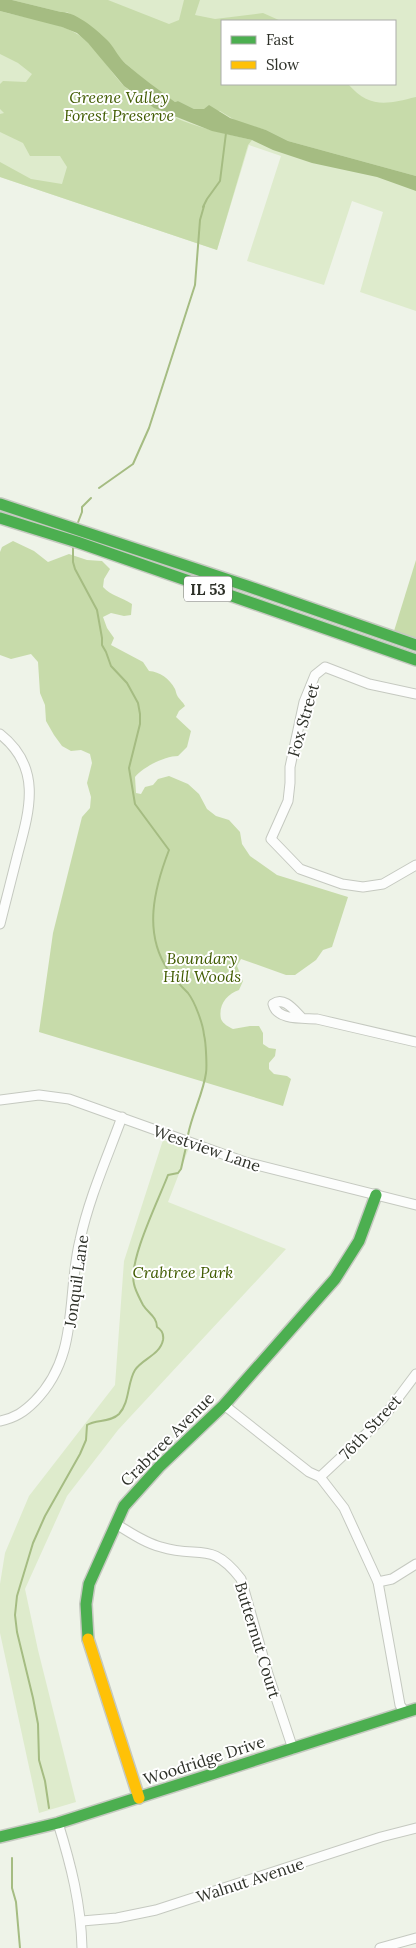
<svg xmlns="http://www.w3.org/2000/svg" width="416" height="1948" viewBox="0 0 416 1948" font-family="Lora,serif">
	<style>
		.green { fill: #deebcc; fill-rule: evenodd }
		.forest { fill: #c7dbaa }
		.water { fill: #a5bc82 }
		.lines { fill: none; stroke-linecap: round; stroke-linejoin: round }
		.stream { stroke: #a5bc82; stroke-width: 2 }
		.street-casing { stroke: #c5c9c0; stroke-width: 11 }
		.fast-casing { stroke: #c5c9c0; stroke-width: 14 }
		.slow-casing { stroke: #c5c9c0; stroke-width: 14 }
		.street { stroke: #fcfdfc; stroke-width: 9 }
		.fast { stroke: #4caf50; stroke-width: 11 }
		.slow { stroke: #ffc107; stroke-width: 11 }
		.labels { text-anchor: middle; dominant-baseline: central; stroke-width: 4; stroke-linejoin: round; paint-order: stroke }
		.shield { fill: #fff; stroke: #6d6f69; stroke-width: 1 }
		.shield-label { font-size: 15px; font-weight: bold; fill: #2e3129 }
		.park-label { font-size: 16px; font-style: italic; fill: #405b00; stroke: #fff }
		.street-label { font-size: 16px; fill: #2e3129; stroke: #fff }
	</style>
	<rect width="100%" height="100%" fill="#eef3e8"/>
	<g class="green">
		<path d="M0,0H416V311L360,292L383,212L352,201L324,285L247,261L281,156L249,145L217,250L0,177ZM222,21H395V84H222Z"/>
		<polygon points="163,1140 189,1148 168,1202 286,1249 118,1430 67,1496 25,1589 38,1650 76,1802 39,1813 0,1633 0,1584 5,1553 29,1496 115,1385 124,1261"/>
	</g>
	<g class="forest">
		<path d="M12,0H108L169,24L179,20L184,0H200L195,15L215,19L263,13L281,21H222V84H348C370,109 387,104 416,97V176L288,141L266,130L238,122L220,111L194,109L178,101L175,102L146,82L75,17L67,12H61Z"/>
		<path d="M0,11C23,18 57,21 77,34C96,46 108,69 123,85C157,118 208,130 252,140L248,145L217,250L0,177V162L31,179L62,184L67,167L60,156H30L23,143L0,132V114L4,113L0,109V84L3,81L26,82L32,74L18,63L0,54Z"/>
		<path d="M13,541L34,551L48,562L69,554L87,560L102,561L110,569L104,579L103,587C111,596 122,597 132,604L131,615L124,616L111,613L103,617L107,628L114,638L111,645L143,662L149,671C160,672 169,678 175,689C176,691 176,694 178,697C180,700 183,702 185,706L179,711L176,717L191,731L187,747L178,756C165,756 143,767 135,777L136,793L141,794L145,787L153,785L158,779L169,776L188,784L199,794L207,809L216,816L229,820L240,832L242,844L250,856L277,875L348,897L332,947L323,950L316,960L295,975H286L241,959L237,966L243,981L239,990C227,994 218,1005 221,1019C223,1024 229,1027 233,1029L250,1026H259L263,1033V1044L269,1048L276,1049L275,1056L269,1063V1069L274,1074L287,1076L291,1079L283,1106L39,1032L53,933L82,817L90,808L91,797L87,783L92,763L90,754L81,750L71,751L62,746L54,735L46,721L45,705L40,693L38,662L31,654L11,659L0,655V552L2,547Z"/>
		<polygon points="416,560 416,638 394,631"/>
	</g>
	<path class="water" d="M0,0H12L61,12C75,11 100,32 109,42C115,49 119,58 126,64C142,78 158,89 175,102L178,101L194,109H204L209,105L230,118L266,130L288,141L416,176V191L377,177L312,163L273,150L252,140L212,131L154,108L124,86L88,43L77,33L62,27L0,11Z"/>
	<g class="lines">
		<g class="stream">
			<polyline points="203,207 207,199 220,181 226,133"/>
			<polyline points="99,488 133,464 149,428 195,285 200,220 204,206"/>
			<polyline points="77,525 82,512 82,507 91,498"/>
			<path d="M73,547V562L75,569L97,610L102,638V645L106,652L111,666L127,683L138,703L140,714V724L129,768L135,804L169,850C154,889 143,933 168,970C173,978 181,986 188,993C195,1002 203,1024 204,1035C206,1042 207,1067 206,1073C203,1094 192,1114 188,1135"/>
			<path d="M49,1808L45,1781L39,1760L38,1724L33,1698L17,1632L15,1615L17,1596L33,1543L45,1516L80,1454L86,1440L87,1425C96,1419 110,1423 119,1414C130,1402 127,1383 135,1370C142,1359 160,1355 163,1340C164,1334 162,1330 157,1327C157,1317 148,1313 143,1305C140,1299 135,1290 134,1284C128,1261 159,1199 168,1175L178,1173L181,1169L186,1147"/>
			<polyline points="12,1858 12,1888 16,1902 20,1948"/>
		</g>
		<g class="street-casing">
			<g id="street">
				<polyline points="416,694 369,684 325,667 315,675 304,702 290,767 290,783 288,801 271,839 300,869 342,884 363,887 383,884 416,865"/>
				<path d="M0,734C42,767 30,809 18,853C12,877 6,900 0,924"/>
				<path d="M302,1018C294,1010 284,996 273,1004C277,1021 304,1018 317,1019L416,1042"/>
				<polyline points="0,1100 39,1095 69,1099 245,1162 416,1205"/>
				<polyline points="224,1405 309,1472 320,1477 344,1508 378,1582 400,1705 405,1712"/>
				<path d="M0,1421C15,1418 24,1412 35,1401C80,1355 66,1297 80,1240C89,1198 107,1158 122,1117"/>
				<polyline points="320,1477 383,1418 416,1374"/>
				<path d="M116,1524C131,1533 145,1543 161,1547C200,1559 211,1540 241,1579L268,1674L293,1749"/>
				<polyline points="378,1582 392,1579 416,1564"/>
				<path d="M58,1823C71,1865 81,1904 82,1948"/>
				<polyline points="82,1921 117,1918 156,1910 381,1837 416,1828"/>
				<polyline points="380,1948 416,1938"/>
			</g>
		</g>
		<g class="fast-casing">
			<g id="fast">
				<polyline points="0,504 247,586 416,645"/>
				<polyline points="0,518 77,542 416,660"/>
				<polyline points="88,1639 86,1604 89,1584 124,1506 159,1467 224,1405 335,1279 359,1241 376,1195"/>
				<polyline points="0,1837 58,1823 416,1709"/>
			</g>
		</g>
		<g class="slow-casing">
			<polyline id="slow" points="88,1639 139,1798"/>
		</g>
		<use href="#street" class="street"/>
		<use href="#fast" class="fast"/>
		<use href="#slow" class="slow"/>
	</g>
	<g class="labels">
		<rect class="shield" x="184" y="576.5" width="48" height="25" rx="4"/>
		<g class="shield-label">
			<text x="208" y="589">IL 53</text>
		</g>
		<g class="park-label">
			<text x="119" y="97">Greene Valley<tspan x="119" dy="18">Forest Preserve</tspan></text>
			<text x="202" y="958">Boundary<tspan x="202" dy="18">Hill Woods</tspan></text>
			<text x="183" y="1272">Crabtree Park</text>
		</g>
		<g class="street-label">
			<text transform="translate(303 720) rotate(-74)">Fox Street</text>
			<text transform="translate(207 1148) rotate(19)">Westview Lane</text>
			<text transform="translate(76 1281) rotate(-82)">Jonquil Lane</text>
			<text transform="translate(370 1427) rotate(-47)">76th Street</text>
			<text transform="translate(167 1439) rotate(-45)">Crabtree Avenue</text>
			<text transform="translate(258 1640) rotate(73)">Butternut Court</text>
			<text transform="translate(204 1760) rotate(-18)">Woodridge Drive</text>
			<text transform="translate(250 1880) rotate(-18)">Walnut Avenue</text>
		</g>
	</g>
	<rect x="221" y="20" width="175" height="65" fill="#ffffff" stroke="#abada9"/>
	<rect x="231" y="36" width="25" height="8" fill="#4caf50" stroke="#abada9"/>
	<text x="266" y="45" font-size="15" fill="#2e3129">Fast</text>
	<rect x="231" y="61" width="25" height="8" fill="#ffc107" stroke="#abada9"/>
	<text x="266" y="70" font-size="15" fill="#2e3129">Slow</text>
</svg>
